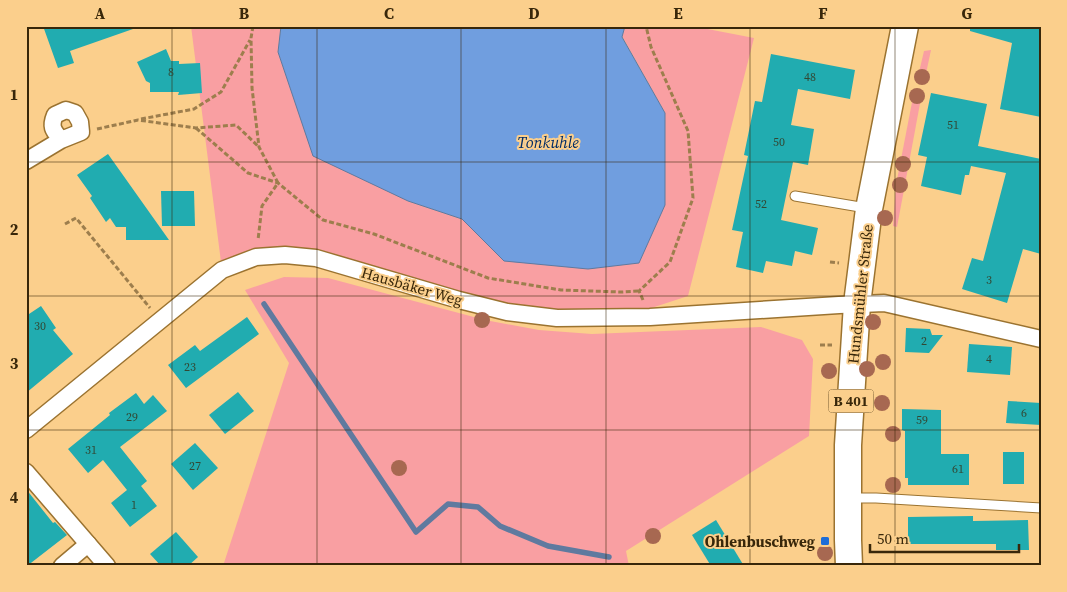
<svg xmlns="http://www.w3.org/2000/svg" width="1067" height="592" viewBox="0 0 1067 592" font-family="'Source Serif 4',serif">
	<style>
		.green { fill: #f99fa2 }
		.water { fill: #709edf; stroke: #5f7a9f }
		.lines { fill: none; stroke-linecap: round; stroke-linejoin: round }
		.stream { stroke: #5f7a9f; stroke-width: 5.5 }
		.building { fill: #21acb0 }
		.service-casing { stroke: #9b7330; stroke-width: 11 }
		.minor-casing { stroke: #9b7330; stroke-width: 19 }
		.primary-casing { stroke: #9b7330; stroke-width: 29 }
		.path { stroke: #9d7e4d; stroke-width: 3; stroke-dasharray: 5 2.5; stroke-linecap: butt }
		.service { stroke: #fff; stroke-width: 9 }
		.minor { stroke: #fff; stroke-width: 16 }
		.primary { stroke: #fff; stroke-width: 26 }
		.tree { fill: #a76851 }
		.grid { fill: none; stroke: #38270a; stroke-width: 1; stroke-opacity: 0.55 }
		.poi-dot { fill: #1d6dd7; stroke: #fbcf8c; stroke-width: 2 }
		.labels { text-anchor: middle; dominant-baseline: central; stroke-width: 4; stroke-linejoin: round; paint-order: stroke }
		.number-label { font-size: 12px; fill: #324834 }
		.shield { fill: #fbcf8c; stroke: #725931; stroke-width: 1 }
		.shield-label { font-size: 14px; font-weight: bold; fill: #38270a }
		.street-label { font-size: 15px; fill: #38270a; stroke: #fbcf8c }
		.poi-label { font-size: 15px; font-weight: bold; fill: #38270a; stroke: #fbcf8c; text-anchor: end }
		.water-label { font-size: 16px; font-style: italic; fill: #002c66; stroke: #fbcf8c }
		.neatline { fill: none; stroke: #38270a; stroke-width: 2 }
		.grid-label { font-size: 16px; text-anchor: middle; font-weight: bold; fill: #38270a }
	</style>
	<rect width="100%" height="100%" fill="#fbcf8c"/>
	<g class="green">
		<polygon points="191,26 281,26 278,52 408,201 462,219 504,261 665,113 622,36 625,26 692,26 754,38 688,296 624,317 557,318 285,255 222,270"/>
		<polygon points="931,50 924,83 917,81 924,51"/>
		<polygon points="914,92 922,93 897,227 893,226 896,185"/>
		<polygon points="284,277 328,278 485,320 539,330 592,334 761,327 802,340 813,359 809,436 626,551 629,566 223,566 289,363 245,290"/>
	</g>
	<polygon class="water" points="281,26 625,26 622,37 665,113 665,205 639,263 588,269 504,261 462,219 408,201 313,156 278,52"/>
	<g class="lines">
		<polyline class="stream" points="264,304 416,532 448,504 478,507 500,526 548,546 609,557"/>
	</g>
	<g class="building">
		<polygon points="43,26 133,26 133,29 70,51 74,63 58,68"/>
		<polygon points="970,26 1041,26 1041,117 1000,109 1012,43 970,31"/>
		<polygon points="166,49 171,61 179,61 179,64 200,63 202,93 178,95 179,92 150,92 150,83 146,81 137,62"/>
		<polygon points="771,54 855,70 850,99 798,89 791,125 814,129 808,165 793,162 781,220 818,228 812,255 795,251 792,266 766,261 763,273 736,267 743,232 732,230 748,156 744,155 755,101 762,102"/>
		<polygon points="931,93 987,104 978,146 1041,159 1041,254 1023,249 1007,303 962,289 972,258 983,261 1006,173 971,166 969,175 965,175 961,195 921,186 927,157 918,155"/>
		<polygon points="108,154 169,240 126,240 126,227 116,227 110,218 106,222 90,198 92,196 77,175"/>
		<polygon points="161,191 194,191 195,226 162,226"/>
		<polygon points="41,306 56,328 53,330 73,354 26,393 26,316"/>
		<polygon points="247,317 259,334 186,388 168,365 195,345 200,351"/>
		<polygon points="906,328 930,329 932,335 943,335 929,353 905,352"/>
		<polygon points="969,344 1012,347 1010,375 967,372"/>
		<polygon points="238,392 254,411 225,434 209,415"/>
		<polygon points="136,393 144,404 153,395 167,411 120,447 147,481 141,486 157,506 130,527 111,503 127,490 103,460 88,473 68,449 110,415 109,413"/>
		<polygon points="1008,401 1041,403 1041,425 1006,423"/>
		<polygon points="902,409 941,410 941,454 969,454 969,485 908,485 908,478 905,478 905,431 902,430"/>
		<polygon points="195,443 218,468 193,490 171,464"/>
		<rect x="1003" y="452" width="21" height="32"/>
		<polygon points="26,489 53,523 55,522 67,535 27,566"/>
		<polygon points="973,516 973,521 1028,520 1029,550 996,550 996,544 908,544 908,517"/>
		<polygon points="716,520 744,566 711,566 692,535"/>
		<polygon points="176,532 198,557 188,566 161,566 150,554"/>
	</g>
	<g class="lines">
		<g class="service-casing">
			<g id="service">
				<polyline points="795,196 866,208"/>
				<polyline points="851,498 876,498 1041,508"/>
			</g>
		</g>
		<g class="minor-casing">
			<g id="minor">
				<path d="M26,161L61,140L81,132L80,122L75,113L66,110L55,115C50,127 53,130 61,140"/>
				<polyline points="26,430 222,270 256,257 285,255 316,258 459,300 507,312 557,318 650,317 839,305 884,303 1041,339"/>
				<polyline points="26,472 107,566"/>
				<polyline points="62,566 88,544"/>
			</g>
		</g>
		<g class="primary-casing">
			<polyline id="primary" points="849,566 848,540 848,445 857,304 869,209 905,26"/>
		</g>
		<g class="path">
			<polyline points="253,26 251,38 252,88 259,147 278,183 262,206 258,240"/>
			<polyline points="141,119 194,109 221,92 250,40"/>
			<polyline points="196,128 248,173 278,183 323,220 374,234 488,278 561,290 622,292 639,291"/>
			<polyline points="97,129 138,120 196,128 236,125 259,147"/>
			<polyline points="65,224 76,218 150,308"/>
			<polyline points="830,262 839,263"/>
			<polyline points="643,300 639,291 670,262 693,198 688,131 651,47 646,26"/>
			<polyline points="820,345 832,345"/>
		</g>
		<use href="#service" class="service"/>
		<use href="#minor" class="minor"/>
		<use href="#primary" class="primary"/>
	</g>
	<g class="tree">
		<circle cx="922" cy="77" r="8"/>
		<circle cx="917" cy="96" r="8"/>
		<circle cx="903" cy="164" r="8"/>
		<circle cx="900" cy="185" r="8"/>
		<circle cx="885" cy="218" r="8"/>
		<circle cx="482" cy="320" r="8"/>
		<circle cx="873" cy="322" r="8"/>
		<circle cx="883" cy="362" r="8"/>
		<circle cx="867" cy="369" r="8"/>
		<circle cx="829" cy="371" r="8"/>
		<circle cx="882" cy="403" r="8"/>
		<circle cx="893" cy="434" r="8"/>
		<circle cx="399" cy="468" r="8"/>
		<circle cx="893" cy="485" r="8"/>
		<circle cx="653" cy="536" r="8"/>
		<circle cx="825" cy="553" r="8"/>
	</g>
	<path class="grid" d="M172,26V566M317,26V566M461,26V566M606,26V566M750,26V566M895,26V566M26,162H1041M26,296H1041M26,430H1041"/>
	<rect class="poi-dot" x="820" y="536" width="10" height="10" rx="2.5"/>
	<g class="labels">
		<g class="number-label">
			<text x="171" y="72">8</text>
			<text x="810" y="77">48</text>
			<text x="953" y="125">51</text>
			<text x="779" y="142">50</text>
			<text x="761" y="204">52</text>
			<text x="989" y="280">3</text>
			<text x="40" y="326">30</text>
			<text x="924" y="341">2</text>
			<text x="989" y="359">4</text>
			<text x="190" y="367">23</text>
			<text x="1024" y="413">6</text>
			<text x="132" y="417">29</text>
			<text x="922" y="420">59</text>
			<text x="91" y="450">31</text>
			<text x="195" y="466">27</text>
			<text x="958" y="469">61</text>
			<text x="134" y="505">1</text>
		</g>
		<rect class="shield" x="828.5" y="389.5" width="45" height="23" rx="4"/>
		<g class="shield-label">
			<text x="851" y="401">B 401</text>
		</g>
		<g class="street-label">
			<text transform="translate(412 286) rotate(16)">Hausbäker Weg</text>
			<text transform="translate(860 294) rotate(-84)">Hundsmühler Straße</text>
		</g>
		<g class="poi-label">
			<text x="815" y="541">Ohlenbuschweg</text>
		</g>
		<g class="water-label">
			<text x="548" y="142">Tonkuhle</text>
		</g>
	</g>
	<rect width="1067" height="592" fill="none" stroke="#fbcf8c" stroke-width="55"/>
	<path d="M870 544v8h149v-8" fill="none" stroke="#38270a" stroke-width="2.5"/>
	<text x="877" y="544" font-size="15" fill="#38270a" stroke="#fbcf8c" stroke-width="4" paint-order="stroke">50 m</text>
	<rect x="28" y="28" width="1012" height="536" class="neatline"/>
	<g class="grid-label">
		<text x="100" y="19">A</text>
		<text x="244" y="19">B</text>
		<text x="389" y="19">C</text>
		<text x="534" y="19">D</text>
		<text x="678" y="19">E</text>
		<text x="823" y="19">F</text>
		<text x="967" y="19">G</text>
		<text x="14" y="100">1</text>
		<text x="14" y="235">2</text>
		<text x="14" y="369">3</text>
		<text x="14" y="503">4</text>
	</g>
</svg>
